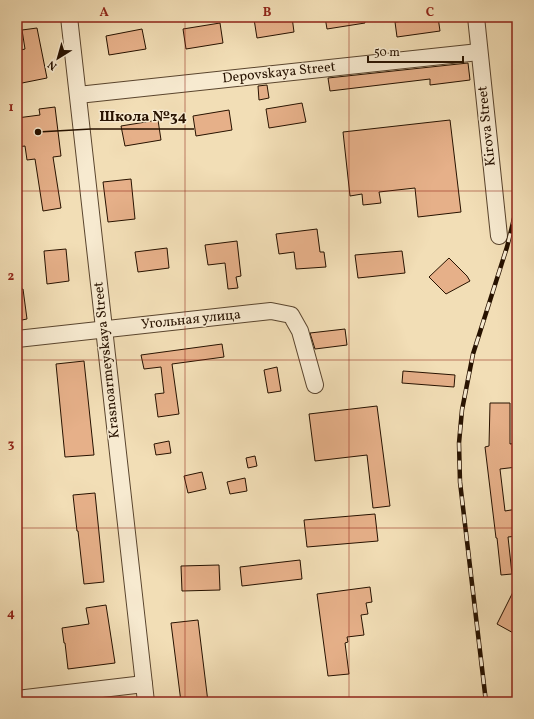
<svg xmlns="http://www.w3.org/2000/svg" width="534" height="719" viewBox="0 0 534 719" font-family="Vollkorn,serif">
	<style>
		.building { fill: #e6b089; stroke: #271200 }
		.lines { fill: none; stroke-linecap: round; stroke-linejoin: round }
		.minor-casing { stroke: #5a452e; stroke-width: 18 }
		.minor { stroke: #f7ead0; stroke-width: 16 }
		.rail-casing { stroke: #271200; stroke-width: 4.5 }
		.rail { stroke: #f7ead0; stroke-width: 3; stroke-dasharray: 9; stroke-linecap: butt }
		.grid { fill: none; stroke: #8f2418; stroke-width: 1; stroke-opacity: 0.55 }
		.labels { text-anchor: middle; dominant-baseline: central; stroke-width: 3; stroke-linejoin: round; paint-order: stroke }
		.street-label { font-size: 14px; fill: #271200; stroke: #f7ead0 }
		.leader { fill: none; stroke: #271200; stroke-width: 1.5 }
		.callout-dot { fill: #271200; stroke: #f7ead0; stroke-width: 1.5 }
		.callout-label { font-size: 15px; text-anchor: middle; font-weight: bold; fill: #271200; stroke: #f7ead0; stroke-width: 3; stroke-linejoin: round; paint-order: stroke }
		.neatline { fill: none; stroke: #8f2418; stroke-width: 1.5 }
		.grid-label { font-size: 13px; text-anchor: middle; font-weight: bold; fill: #8f2418 }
	</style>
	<rect width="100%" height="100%" fill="#f2deb6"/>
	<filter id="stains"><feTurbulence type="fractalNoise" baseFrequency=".005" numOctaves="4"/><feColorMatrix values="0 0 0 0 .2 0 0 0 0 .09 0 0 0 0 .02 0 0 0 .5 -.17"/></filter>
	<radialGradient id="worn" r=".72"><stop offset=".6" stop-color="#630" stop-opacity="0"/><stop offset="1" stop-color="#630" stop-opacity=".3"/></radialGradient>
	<g class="building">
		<polygon points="265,17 292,17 294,32 257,38 254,19"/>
		<polygon points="325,17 364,17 365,23 327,29"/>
		<polygon points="420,17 438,17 440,31 397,37 395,22 420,19"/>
		<polygon points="220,23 223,43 186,49 183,29"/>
		<polygon points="37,28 47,78 17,84 17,51 25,49 22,30"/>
		<polygon points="142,29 146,49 109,55 106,36"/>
		<polygon points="468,63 470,80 430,85 430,79 330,91 328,78"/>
		<polygon points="267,85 269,98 259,100 258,86"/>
		<polygon points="302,103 306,122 269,128 266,109"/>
		<polygon points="55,107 61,156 53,157 61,208 43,211 35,159 27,160 25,146 17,147 17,118 40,115 39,109"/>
		<polygon points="229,110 232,130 196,136 193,116"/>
		<polygon points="158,120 161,140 125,146 121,126"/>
		<polygon points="450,120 461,212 418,217 415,188 379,192 381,203 363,205 362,194 350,196 343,132"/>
		<polygon points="131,179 135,219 108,222 103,182"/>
		<polygon points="317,229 320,252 324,252 326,267 296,269 294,252 279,254 276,234"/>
		<polygon points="237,241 241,276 236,277 238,288 228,289 225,263 208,265 205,245"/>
		<polygon points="167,248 169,268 138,272 135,252"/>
		<polygon points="66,249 69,281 47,284 44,251"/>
		<polygon points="402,251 405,273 358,278 355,255"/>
		<polygon points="449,258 467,276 470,281 446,294 429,277"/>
		<polygon points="23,289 27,319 17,321 17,290"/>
		<polygon points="345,329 347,345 315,349 310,333"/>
		<polygon points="222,344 224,357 172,364 179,414 158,417 155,394 164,393 161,367 144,369 141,355"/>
		<polygon points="84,361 94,455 65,457 56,364"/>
		<polygon points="277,367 281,391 268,393 264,370"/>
		<polygon points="403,371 455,375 454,387 402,383"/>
		<polygon points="490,403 510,403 510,444 517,443 517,467 500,469 505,511 517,509 517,536 508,537 512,574 501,575 497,538 496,538 485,447 489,446"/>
		<polygon points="377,406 390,506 373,508 367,455 315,461 309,414"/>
		<polygon points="169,441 171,453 156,455 154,444"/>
		<polygon points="255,456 257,466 248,468 246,458"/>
		<polygon points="202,472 206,489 188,493 184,476"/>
		<polygon points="245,478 247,491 230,494 227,482"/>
		<polygon points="95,493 104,582 84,584 78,531 77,531 73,495"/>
		<polygon points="375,514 378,541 307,547 304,520"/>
		<polygon points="300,560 302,579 242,586 240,567"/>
		<polygon points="219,565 220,590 182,591 181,566"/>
		<polygon points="517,584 517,635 497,624"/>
		<polygon points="370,587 372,602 366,603 368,614 361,615 364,635 347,637 348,642 345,643 349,674 328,676 317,594"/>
		<polygon points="106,605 115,663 68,669 65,643 64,643 62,628 89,624 86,608"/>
		<polygon points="198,620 208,702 181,702 171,623"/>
	</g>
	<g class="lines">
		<g class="minor-casing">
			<g id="minor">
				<polyline points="69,17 146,702"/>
				<polyline points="476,17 499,236"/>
				<polyline points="78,95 479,52"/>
				<polyline points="17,339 271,311 291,315 300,331 315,385"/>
				<polyline points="17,699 144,684"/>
			</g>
		</g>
		<use href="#minor" class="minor"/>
		<g class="rail-casing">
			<polyline id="rail" points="486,702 460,482 459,443 462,410 473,354 507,247 517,206"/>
		</g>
		<use href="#rail" class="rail"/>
	</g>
	<path class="grid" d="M185,17V702M349,17V702M17,191H517M17,360H517M17,528H517"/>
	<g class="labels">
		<g class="street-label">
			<text transform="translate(279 73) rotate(-6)">Depovskaya Street</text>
			<text transform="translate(487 126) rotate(-96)">Kirova Street</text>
			<text transform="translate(191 320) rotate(-6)">Угольная улица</text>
			<text transform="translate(107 360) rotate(-96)">Krasnoarmeyskaya Street</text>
		</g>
	</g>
	<path class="leader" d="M38 132L91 129H194"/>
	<circle class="callout-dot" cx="38" cy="132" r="4"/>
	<g class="callout-label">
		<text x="143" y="121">Школа №34</text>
	</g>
	<rect width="534" height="719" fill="none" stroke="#f2deb6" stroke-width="44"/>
	<g transform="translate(58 58) rotate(217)" stroke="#f7ead0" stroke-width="3" paint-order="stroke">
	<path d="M0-3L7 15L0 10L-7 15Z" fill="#271200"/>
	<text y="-6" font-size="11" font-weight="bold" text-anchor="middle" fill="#271200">N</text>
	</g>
	<path d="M368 56v6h95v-6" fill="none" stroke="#271200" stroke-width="2"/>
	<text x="374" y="56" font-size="12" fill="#271200" stroke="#f7ead0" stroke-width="3" paint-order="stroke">50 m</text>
	<rect x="22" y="22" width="490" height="675" class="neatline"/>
	<g class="grid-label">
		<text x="104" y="16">A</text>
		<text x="267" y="16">B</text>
		<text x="430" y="16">C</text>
		<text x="11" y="111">1</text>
		<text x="11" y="280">2</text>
		<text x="11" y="448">3</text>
		<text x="11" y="617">4</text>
	</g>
	<rect width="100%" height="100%" filter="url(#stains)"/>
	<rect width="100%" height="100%" fill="url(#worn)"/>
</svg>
